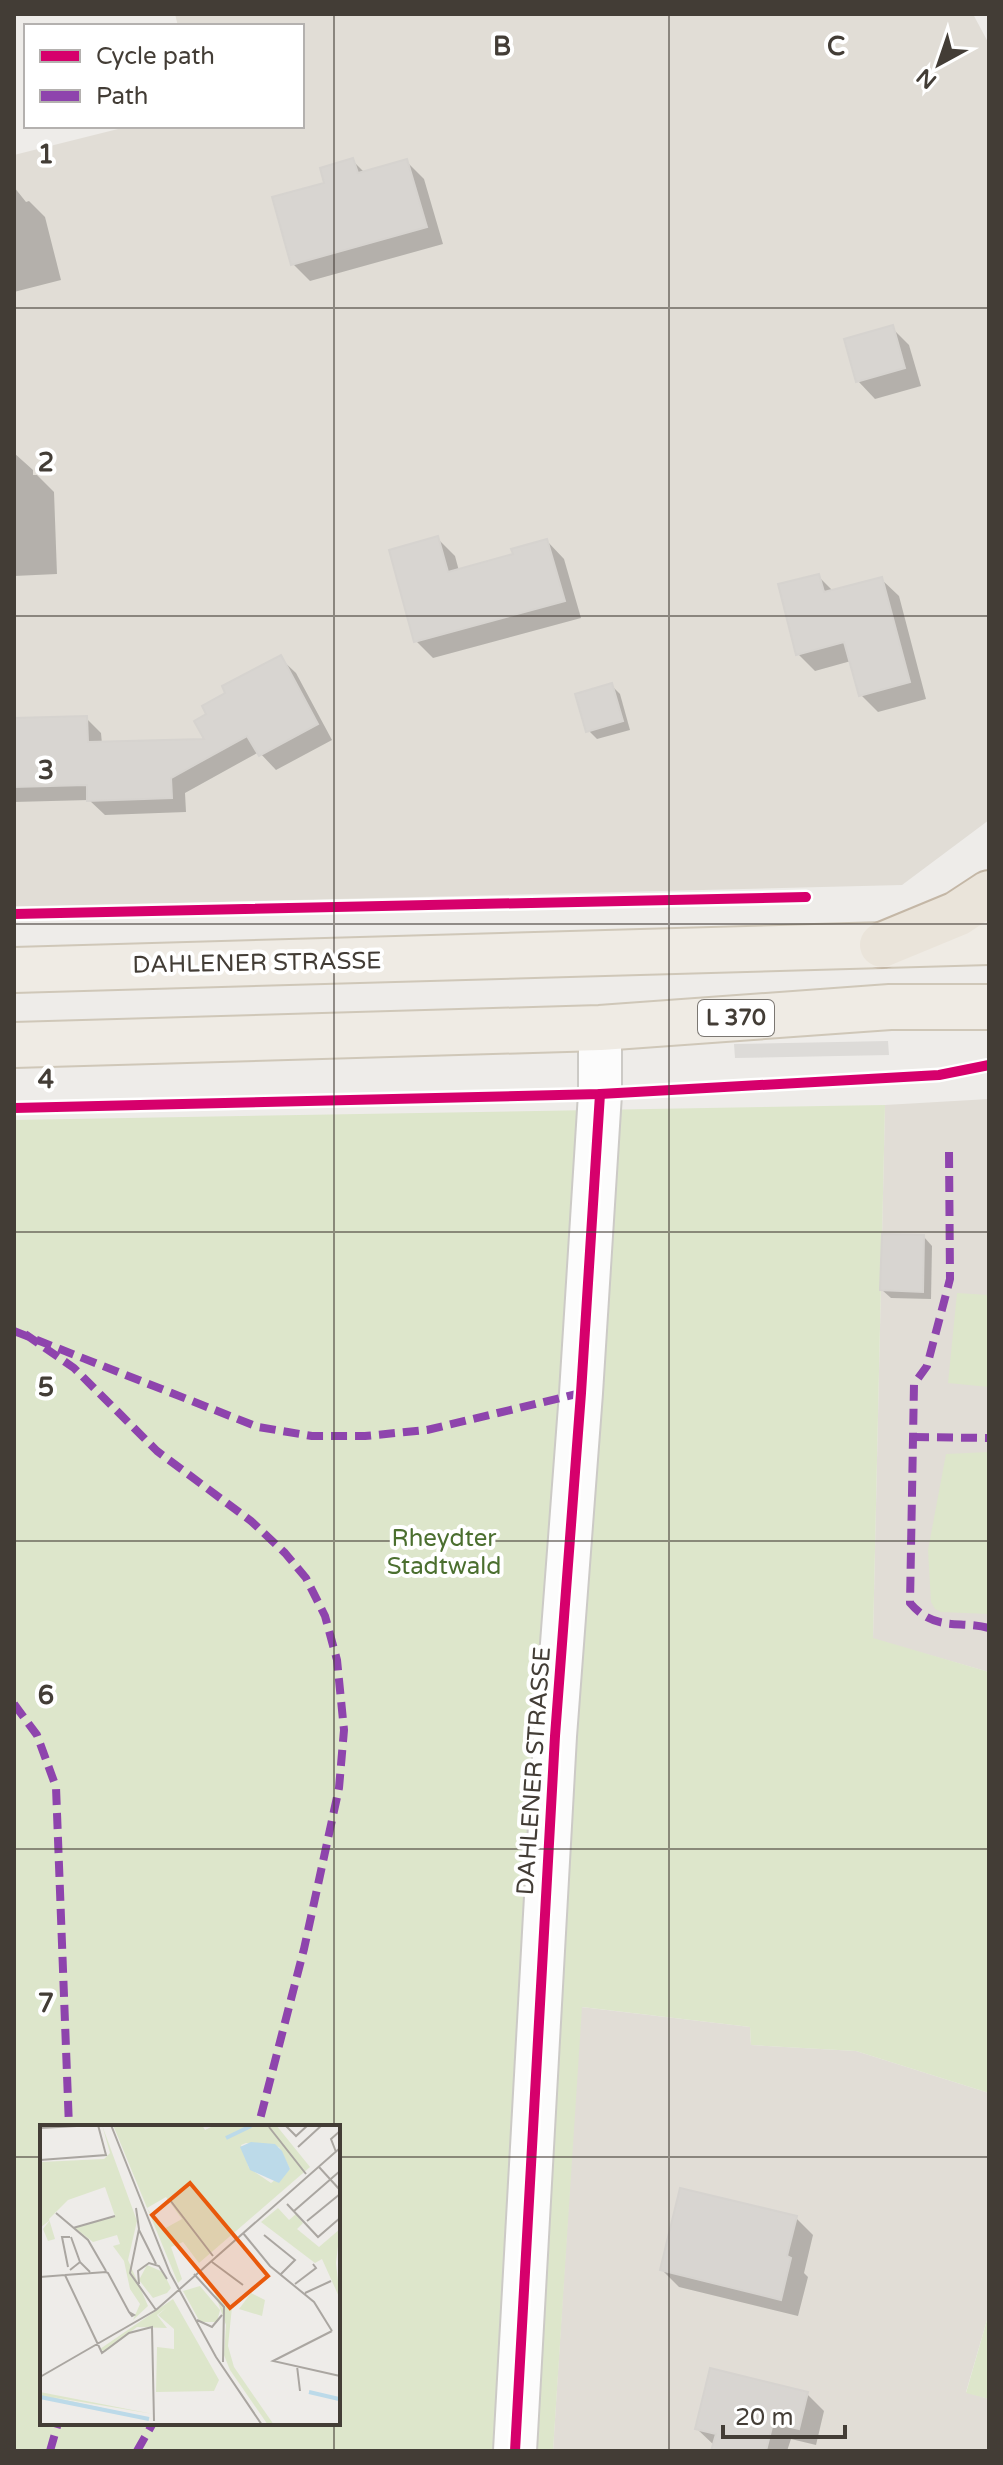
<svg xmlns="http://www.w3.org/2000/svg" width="1003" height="2465" viewBox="0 0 1003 2465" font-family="'Varela Round',sans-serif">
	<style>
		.residential { fill: #e1ddd6 }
		.green { fill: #dde6cb; fill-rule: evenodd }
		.parking { fill: #dddbd8 }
		.shadow { fill: #0003 }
		.building { fill: #d8d5d1; stroke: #d6d3cf; stroke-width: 2 }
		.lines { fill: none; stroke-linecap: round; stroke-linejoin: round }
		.minor-casing { stroke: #cccac6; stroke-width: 46 }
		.primary-casing { stroke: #cfc7b8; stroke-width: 48 }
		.motorway-casing { stroke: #c4b7a6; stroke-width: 48 }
		.minor { stroke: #fcfcfc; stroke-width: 42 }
		.primary { stroke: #efebe4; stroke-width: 44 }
		.motorway { stroke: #eae4da; stroke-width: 44 }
		.quiet { stroke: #8e44ad; stroke-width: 8; stroke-dasharray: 16 8; stroke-linecap: butt }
		.cycleway-casing { stroke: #fff; stroke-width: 15 }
		.cycleway { stroke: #d6006c; stroke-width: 10 }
		.grid { fill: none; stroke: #433d36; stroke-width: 2; stroke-opacity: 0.55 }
		.labels { text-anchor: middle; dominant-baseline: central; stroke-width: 8; stroke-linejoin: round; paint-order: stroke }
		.shield { fill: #fff; stroke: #7b7772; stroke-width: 2 }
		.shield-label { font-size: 22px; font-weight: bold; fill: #433d36 }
		.street-label { font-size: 24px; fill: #433d36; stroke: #fff }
		.park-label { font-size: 24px; fill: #4b6f2f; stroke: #fff }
		.inset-river { fill: none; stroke: #bcdae9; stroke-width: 4 }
		.inset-road { fill: none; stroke: #aaa6a1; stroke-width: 2 }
		.view { fill: #e8590c; fill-opacity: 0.15; stroke: #e8590c; stroke-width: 4 }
		.inset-edge { fill: none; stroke: #433d36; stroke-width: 4 }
		.grid-label { font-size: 26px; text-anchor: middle; font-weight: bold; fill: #433d36; stroke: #fff; stroke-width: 8; stroke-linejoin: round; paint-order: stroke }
	</style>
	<rect width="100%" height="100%" fill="#eeece9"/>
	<g class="residential">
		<polygon points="175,14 973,14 989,44 989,820 902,885 14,907 14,155 130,126 302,126 302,26 178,26"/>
		<polygon points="989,1099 989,1672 873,1639 885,1105"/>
		<polygon points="581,2007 750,2027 751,2045 856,2051 989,2093 989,2313 966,2392 989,2399 989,2451 553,2451"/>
	</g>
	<g class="green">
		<path d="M885,1105L873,1638L989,1672V2093L856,2051L751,2045L750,2027L582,2007L553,2451H14V1120ZM42,2127H338V2423H42Z"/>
		<polygon points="957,1293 989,1295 989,1387 948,1383"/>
		<polygon points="989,1452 989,1614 941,1612 935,1609 931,1602 928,1550 946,1454"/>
		<polygon points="989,2313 989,2399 966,2393"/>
	</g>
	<polygon class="parking" points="888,1041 889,1055 735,1058 734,1044"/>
	<g class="shadow">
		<polygon points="353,161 365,173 406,161 424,179 443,244 310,281 293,264 327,184"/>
		<polygon points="14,187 26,202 29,201 45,217 61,280 14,292"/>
		<polygon points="892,328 909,345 921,386 875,399 858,381"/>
		<polygon points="14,453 33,470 33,475 37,475 54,492 57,574 14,576"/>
		<polygon points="437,538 455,556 459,571 516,555 547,541 564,559 581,618 433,658 416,641"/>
		<polygon points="818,576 834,592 881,579 899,596 926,699 878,712 861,695 851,661 815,671 798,654"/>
		<polygon points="280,658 296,673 332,740 276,770 259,752 185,793 186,812 105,815 89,800 14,802 14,720 86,718 101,733 102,744 207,741"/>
		<polygon points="612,686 620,694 630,730 597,739 588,730"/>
		<polygon points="924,1237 932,1246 931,1299 891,1298 882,1290"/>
		<polygon points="796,2218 813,2235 804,2273 808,2277 798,2316 679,2287 662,2270"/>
		<polygon points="807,2394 824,2411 816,2445 791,2439 787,2451 713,2451 715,2446 697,2429"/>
	</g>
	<g class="building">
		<polygon points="353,158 358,173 407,159 427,227 291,265 272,197 324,183 320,168"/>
		<polygon points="893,325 905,368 856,382 844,339"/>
		<polygon points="438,536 448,572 513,554 511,549 547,539 565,601 414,642 389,550"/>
		<polygon points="819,574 824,592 882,577 910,682 859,696 844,642 796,655 778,584"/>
		<polygon points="281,655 318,724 259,756 247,736 171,778 172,798 87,801 87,785 14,787 14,718 87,716 88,742 204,739 194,721 206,714 202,706 225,693 222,686"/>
		<polygon points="612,683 623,721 586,732 575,694"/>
		<polygon points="882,1234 924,1235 923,1292 880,1290"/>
		<polygon points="680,2188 797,2216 787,2256 791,2258 781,2300 660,2270"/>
		<polygon points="710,2368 808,2392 799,2429 773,2423 766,2451 711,2451 716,2434 695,2429"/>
	</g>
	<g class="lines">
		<g class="minor-casing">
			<polyline id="minor" points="515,2451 555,1736 581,1393 600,1094 600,1028"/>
		</g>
		<g class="primary-casing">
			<g id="primary">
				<polyline points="14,970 989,942"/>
				<polyline points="14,1045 600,1028 890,1007 989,1007"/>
			</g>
		</g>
		<g class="motorway-casing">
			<polyline id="motorway" points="882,945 957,914 989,893"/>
		</g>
		<use href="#minor" class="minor"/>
		<use href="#primary" class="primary"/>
		<use href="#motorway" class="motorway"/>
		<g class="quiet">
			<path d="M949,1152L950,1279L927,1366L914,1384L910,1603C935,1632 957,1620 989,1628"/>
			<polyline points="14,1331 258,1427 312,1436 365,1436 427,1430 581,1393"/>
			<polyline points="25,1334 74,1368 157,1451 251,1521 285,1553 306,1578 325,1616 337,1660 344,1730 339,1788 304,1949 258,2127"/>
			<polyline points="913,1437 989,1438"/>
			<polyline points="14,1704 37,1735 56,1787 69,2127"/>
			<polyline points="50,2451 58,2423"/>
			<polyline points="137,2451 153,2423"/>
		</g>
		<g class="cycleway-casing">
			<g id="cycleway">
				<polyline points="14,914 806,897"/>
				<polyline points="14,1108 600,1094 939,1075 989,1065"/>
				<polyline points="515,2451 555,1736 581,1393 600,1094"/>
			</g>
		</g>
		<use href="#cycleway" class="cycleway"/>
	</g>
	<path class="grid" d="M334,14V2127M669,14V2451M14,308H989M14,616H989M14,924H989M14,1232H989M14,1541H989M14,1849H989M14,2157H42M338,2157H989M334,2423V2451"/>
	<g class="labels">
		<rect class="shield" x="698" y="1000" width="76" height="36" rx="6"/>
		<g class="shield-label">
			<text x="736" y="1018">L 370</text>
		</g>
		<g class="street-label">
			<text transform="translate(257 963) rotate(-1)">DAHLENER STRASSE</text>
			<text transform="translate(534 1771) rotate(-86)">DAHLENER STRASSE</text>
		</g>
		<g class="park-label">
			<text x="444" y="1538">Rheydter<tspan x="444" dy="28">Stadtwald</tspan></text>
		</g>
	</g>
	<g transform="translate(40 2125)">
		<rect width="300" height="300" fill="#eeece9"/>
		<path d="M62,0L97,96L88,135L108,181L93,195L100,179L90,164L84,136L73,121L80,119L77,110L53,117L35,103L75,91L65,62L28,75L9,94L15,114L8,116L3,104L10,95L0,103V37L64,34L70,28ZM73,0H162L165,5L175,0H236L270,42L159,138L143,117L131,122L142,154L138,158ZM206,18L239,22L250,44L231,58L209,43L201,20ZM126,72L142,94L122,105L107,83ZM238,83L249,95L256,89L263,98L257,104L279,122L300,104L296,138L300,174L282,134L275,138L221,97ZM107,140L123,147L131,163L127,168L113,173L99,155ZM160,161L180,185L177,197H160L143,166ZM173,163L192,182L188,221L194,242L234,300H228L190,245L184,230L186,200ZM211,168L225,175L222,191L199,184ZM133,174L179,255L174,266L116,267L117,222L134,224V204L118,190L127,182L117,190L127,203L97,202L65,227L60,224ZM0,267L113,289L12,272L113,294L0,273Z" fill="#dde6cb" fill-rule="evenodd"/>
		<path d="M211,17L235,19L242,26L250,44L239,58L210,45L200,22Z" fill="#bcdae9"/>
		<path class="inset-river" d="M186,13L211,1M269,267L299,274M0,272L109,294"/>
		<path class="inset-road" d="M71,0L130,148L176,232L222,300M245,0L256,11L268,0M229,2L266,49M0,3L55,0M258,22L282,0M296,27L291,14L300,6M0,35L66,30L58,0M279,42L300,65M130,75L173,131M247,79L278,112L300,93M96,83L99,104L90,148L116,185M254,86L300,46M16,88L48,115L66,146M267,96L300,69M33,103L75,91M99,105L116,139M203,108L230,141L274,177L292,206M224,110L255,135L241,149M31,112L40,137M172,137L203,160M28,142L22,112H30M30,145L40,137L50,147M154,149L184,182L183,237M25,150L66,147L68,148L89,187L92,191L94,190L89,187M0,152L25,150L62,228L89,208L112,202L114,296M99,159L98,146L109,138L119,141L127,154M255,159L276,143L273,139M265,168L291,156M157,195L172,202L182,190M292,206L233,236L300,251M257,241L260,266M0,252L116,185L300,23"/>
		<path class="view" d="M150,58L228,151L190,183L112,90Z"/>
		<rect width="300" height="300" class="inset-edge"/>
	</g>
	<g class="grid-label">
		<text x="502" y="55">B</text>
		<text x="836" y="55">C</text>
		<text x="46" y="163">1</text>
		<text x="46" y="471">2</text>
		<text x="46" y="779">3</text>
		<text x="46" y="1088">4</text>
		<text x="46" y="1396">5</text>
		<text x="46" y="1704">6</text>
		<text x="46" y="2012">7</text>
	</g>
	<rect width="1003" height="2465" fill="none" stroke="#433d36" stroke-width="32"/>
	<rect x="24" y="24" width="280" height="104" fill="#ffffff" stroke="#b4b1af" stroke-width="2"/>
	<rect x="40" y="50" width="40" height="12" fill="#d6006c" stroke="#b4b1af" stroke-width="2"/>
	<text x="96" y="64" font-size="24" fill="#433d36">Cycle path</text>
	<rect x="40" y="90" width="40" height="12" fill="#8e44ad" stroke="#b4b1af" stroke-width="2"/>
	<text x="96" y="104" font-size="24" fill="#433d36">Path</text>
	<g transform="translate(939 64) rotate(220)" stroke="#ffffff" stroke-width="6" paint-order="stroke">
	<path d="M0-6L14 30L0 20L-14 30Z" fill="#433d36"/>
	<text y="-12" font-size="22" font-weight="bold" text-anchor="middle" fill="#433d36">N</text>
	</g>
	<path d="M723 2425v12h122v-12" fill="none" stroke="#433d36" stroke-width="4"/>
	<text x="735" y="2425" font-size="24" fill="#433d36" stroke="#ffffff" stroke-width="6" paint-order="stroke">20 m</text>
</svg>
